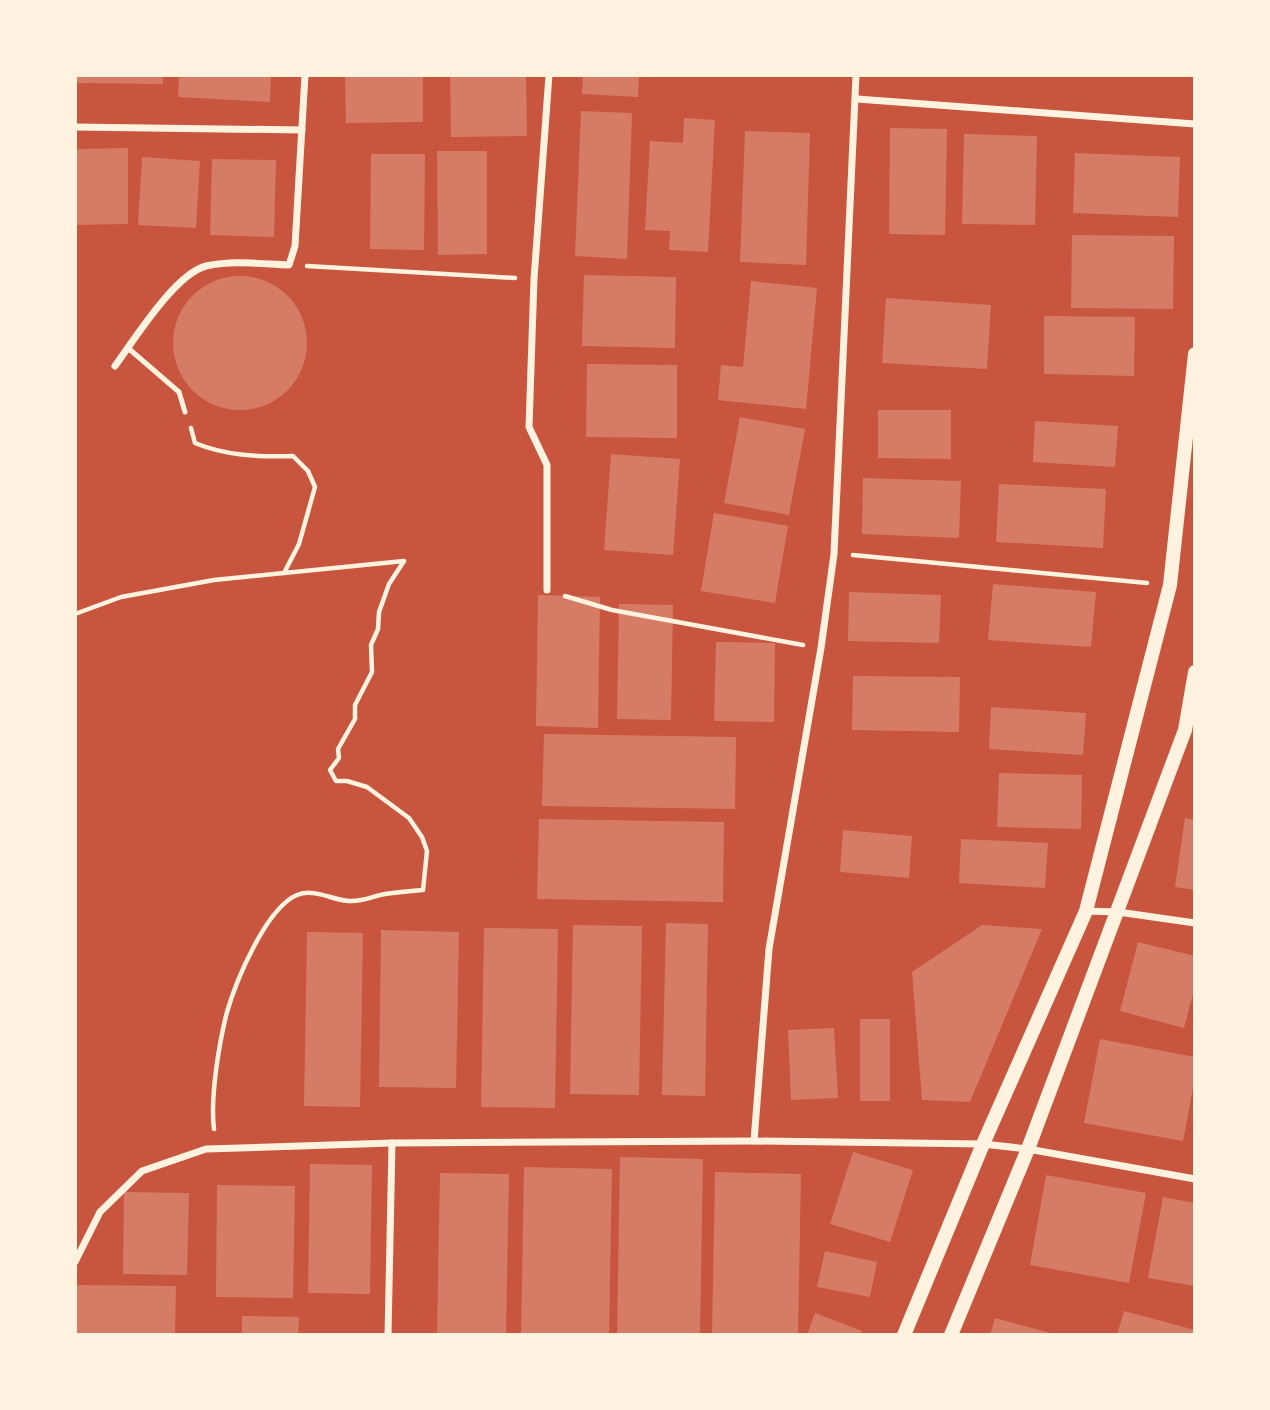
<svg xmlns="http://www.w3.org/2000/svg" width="1270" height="1410" viewBox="0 0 1270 1410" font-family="Raleway,sans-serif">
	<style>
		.building { fill: #d67c66 }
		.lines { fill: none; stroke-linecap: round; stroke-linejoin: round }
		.path { stroke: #fff3e0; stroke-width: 4.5 }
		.service { stroke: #fff3e0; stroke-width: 5 }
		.minor { stroke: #fff3e0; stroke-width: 7 }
		.secondary { stroke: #fff3e0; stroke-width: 14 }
	</style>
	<rect width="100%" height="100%" fill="#c8553d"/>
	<g class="building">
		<polygon points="75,75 163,75 163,84 75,83"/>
		<polygon points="179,75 271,75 270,102 178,97"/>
		<polygon points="345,75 423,75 423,122 346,123"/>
		<polygon points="450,75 526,75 527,136 451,137"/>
		<polygon points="583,75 639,75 638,97 582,94"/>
		<polygon points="581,111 632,113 627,259 575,256"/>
		<polygon points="684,118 715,120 708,252 669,250 670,231 645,230 650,141 683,143"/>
		<polygon points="890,128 947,129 945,235 889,234"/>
		<polygon points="745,131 810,133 806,265 740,262"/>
		<polygon points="964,134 1037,136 1035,225 962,224"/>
		<polygon points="128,148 128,224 75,225 75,149"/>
		<polygon points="437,151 487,151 487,254 438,255"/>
		<polygon points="1075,153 1180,157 1178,217 1073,213"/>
		<polygon points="371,154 425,154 424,250 370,249"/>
		<polygon points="142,157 200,161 196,228 138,225"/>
		<polygon points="212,159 276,160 274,237 210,235"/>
		<polygon points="1072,235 1174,236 1173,309 1071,308"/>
		<polygon points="584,275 676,277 675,348 582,346"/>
		<circle cx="240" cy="343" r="67"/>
		<polygon points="751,281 817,288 806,409 718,400 721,365 743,367"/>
		<polygon points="886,298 991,305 987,369 882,363"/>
		<polygon points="1044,316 1135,317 1134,376 1044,374"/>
		<polygon points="587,364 677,365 677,438 586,437"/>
		<polygon points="878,410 951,410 951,459 878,458"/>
		<polygon points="740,417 805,429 789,515 724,503"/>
		<polygon points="1035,421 1118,426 1115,467 1033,462"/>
		<polygon points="611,454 680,459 673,555 604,550"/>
		<polygon points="863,478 961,481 959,538 862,534"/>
		<polygon points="999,484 1106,489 1103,548 996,542"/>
		<polygon points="714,513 788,526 775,603 701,591"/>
		<polygon points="993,584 1096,592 1091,647 988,640"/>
		<polygon points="849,592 941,595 939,643 848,641"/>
		<polygon points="538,595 600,597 598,728 536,726"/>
		<polygon points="619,604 673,605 671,720 617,719"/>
		<polygon points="716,642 775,643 774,722 714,721"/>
		<polygon points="853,676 960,677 959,732 852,730"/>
		<polygon points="991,707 1086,713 1083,755 989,749"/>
		<polygon points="544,734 736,737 735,809 542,806"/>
		<polygon points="999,773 1082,775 1081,829 997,827"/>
		<polygon points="1185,818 1195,820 1195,890 1175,887"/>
		<polygon points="539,819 724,822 723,902 537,899"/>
		<polygon points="843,830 912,836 909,878 840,872"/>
		<polygon points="961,839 1048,843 1045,888 959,883"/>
		<polygon points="666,923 708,924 705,1096 662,1095"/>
		<polygon points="573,925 642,926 639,1095 570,1094"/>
		<polygon points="982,925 1042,929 970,1102 922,1100 912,972"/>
		<polygon points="484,928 558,929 555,1108 481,1107"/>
		<polygon points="381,930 459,932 456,1088 379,1087"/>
		<polygon points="307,932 363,933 360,1107 304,1106"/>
		<polygon points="1138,942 1195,956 1195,986 1184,1028 1120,1011"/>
		<rect x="860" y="1019" width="30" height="82"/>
		<polygon points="834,1028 838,1098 791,1100 788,1030"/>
		<polygon points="1100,1039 1195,1057 1195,1077 1183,1141 1084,1123"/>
		<polygon points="853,1152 913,1170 890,1242 830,1224"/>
		<polygon points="620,1157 703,1159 700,1335 617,1335"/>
		<polygon points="310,1164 372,1165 370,1294 308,1293"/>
		<polygon points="524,1167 612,1169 609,1335 521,1335"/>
		<polygon points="715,1172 801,1174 798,1335 712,1335"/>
		<polygon points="440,1173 509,1174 506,1335 437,1335"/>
		<polygon points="1046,1175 1146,1193 1129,1283 1030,1265"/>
		<polygon points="217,1185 295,1186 293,1298 216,1297"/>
		<polygon points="124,1192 189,1193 187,1275 123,1274"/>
		<polygon points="1163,1197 1195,1203 1195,1286 1148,1278"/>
		<polygon points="825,1251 877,1262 870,1297 817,1287"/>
		<polygon points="77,1285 176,1286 175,1335 76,1335"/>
		<polygon points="1124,1311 1195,1330 1194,1335 1117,1335"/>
		<polygon points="815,1313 862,1331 860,1335 807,1335"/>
		<polygon points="242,1316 299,1317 298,1335 242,1335"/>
		<polygon points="995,1318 1054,1334 1053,1335 990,1335"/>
	</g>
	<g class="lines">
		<g class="path">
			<polyline points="307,266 515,278"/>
			<path d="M191,428L195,443C226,456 260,457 293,456L308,471L315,487L299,544L284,573"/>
			<polyline points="853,555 1147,583"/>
			<polyline points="565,596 612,610 803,645"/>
			<path d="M75,614L121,597L214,580L404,561L389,584L379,612L378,629L371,645L372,672L355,705V719L338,749L339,758L330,770L336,781H347L367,787L409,818L422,837L427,851L423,890C410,891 398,892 385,894C373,896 363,902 349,901C332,900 314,888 297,895C266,908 236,981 227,1012C219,1043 210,1098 214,1129"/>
		</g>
		<polyline class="service" points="128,348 179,392 185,412"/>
		<g class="minor">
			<polyline points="857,99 1195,124"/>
			<polyline points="75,127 302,130"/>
			<path d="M115,366C134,340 175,274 206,266C233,260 262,264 289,265L295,246L305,75"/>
			<polyline points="547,590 547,465 529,427 534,279 549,75"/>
			<polyline points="1086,911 1118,912 1195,923"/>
			<polyline points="754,1141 769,949 821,648 834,554 856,75"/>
			<polyline points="75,1262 100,1212 142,1171 206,1149 392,1143 754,1141 983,1144 1028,1149 1195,1179"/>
			<polyline points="388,1335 392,1143"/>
		</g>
		<g class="secondary">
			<polyline points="904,1335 983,1144 1086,911 1170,585 1195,354"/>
			<polyline points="951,1335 1028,1149 1185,730 1195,672"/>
		</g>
	</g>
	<rect width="1270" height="1410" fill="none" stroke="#fff3e0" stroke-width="154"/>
</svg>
